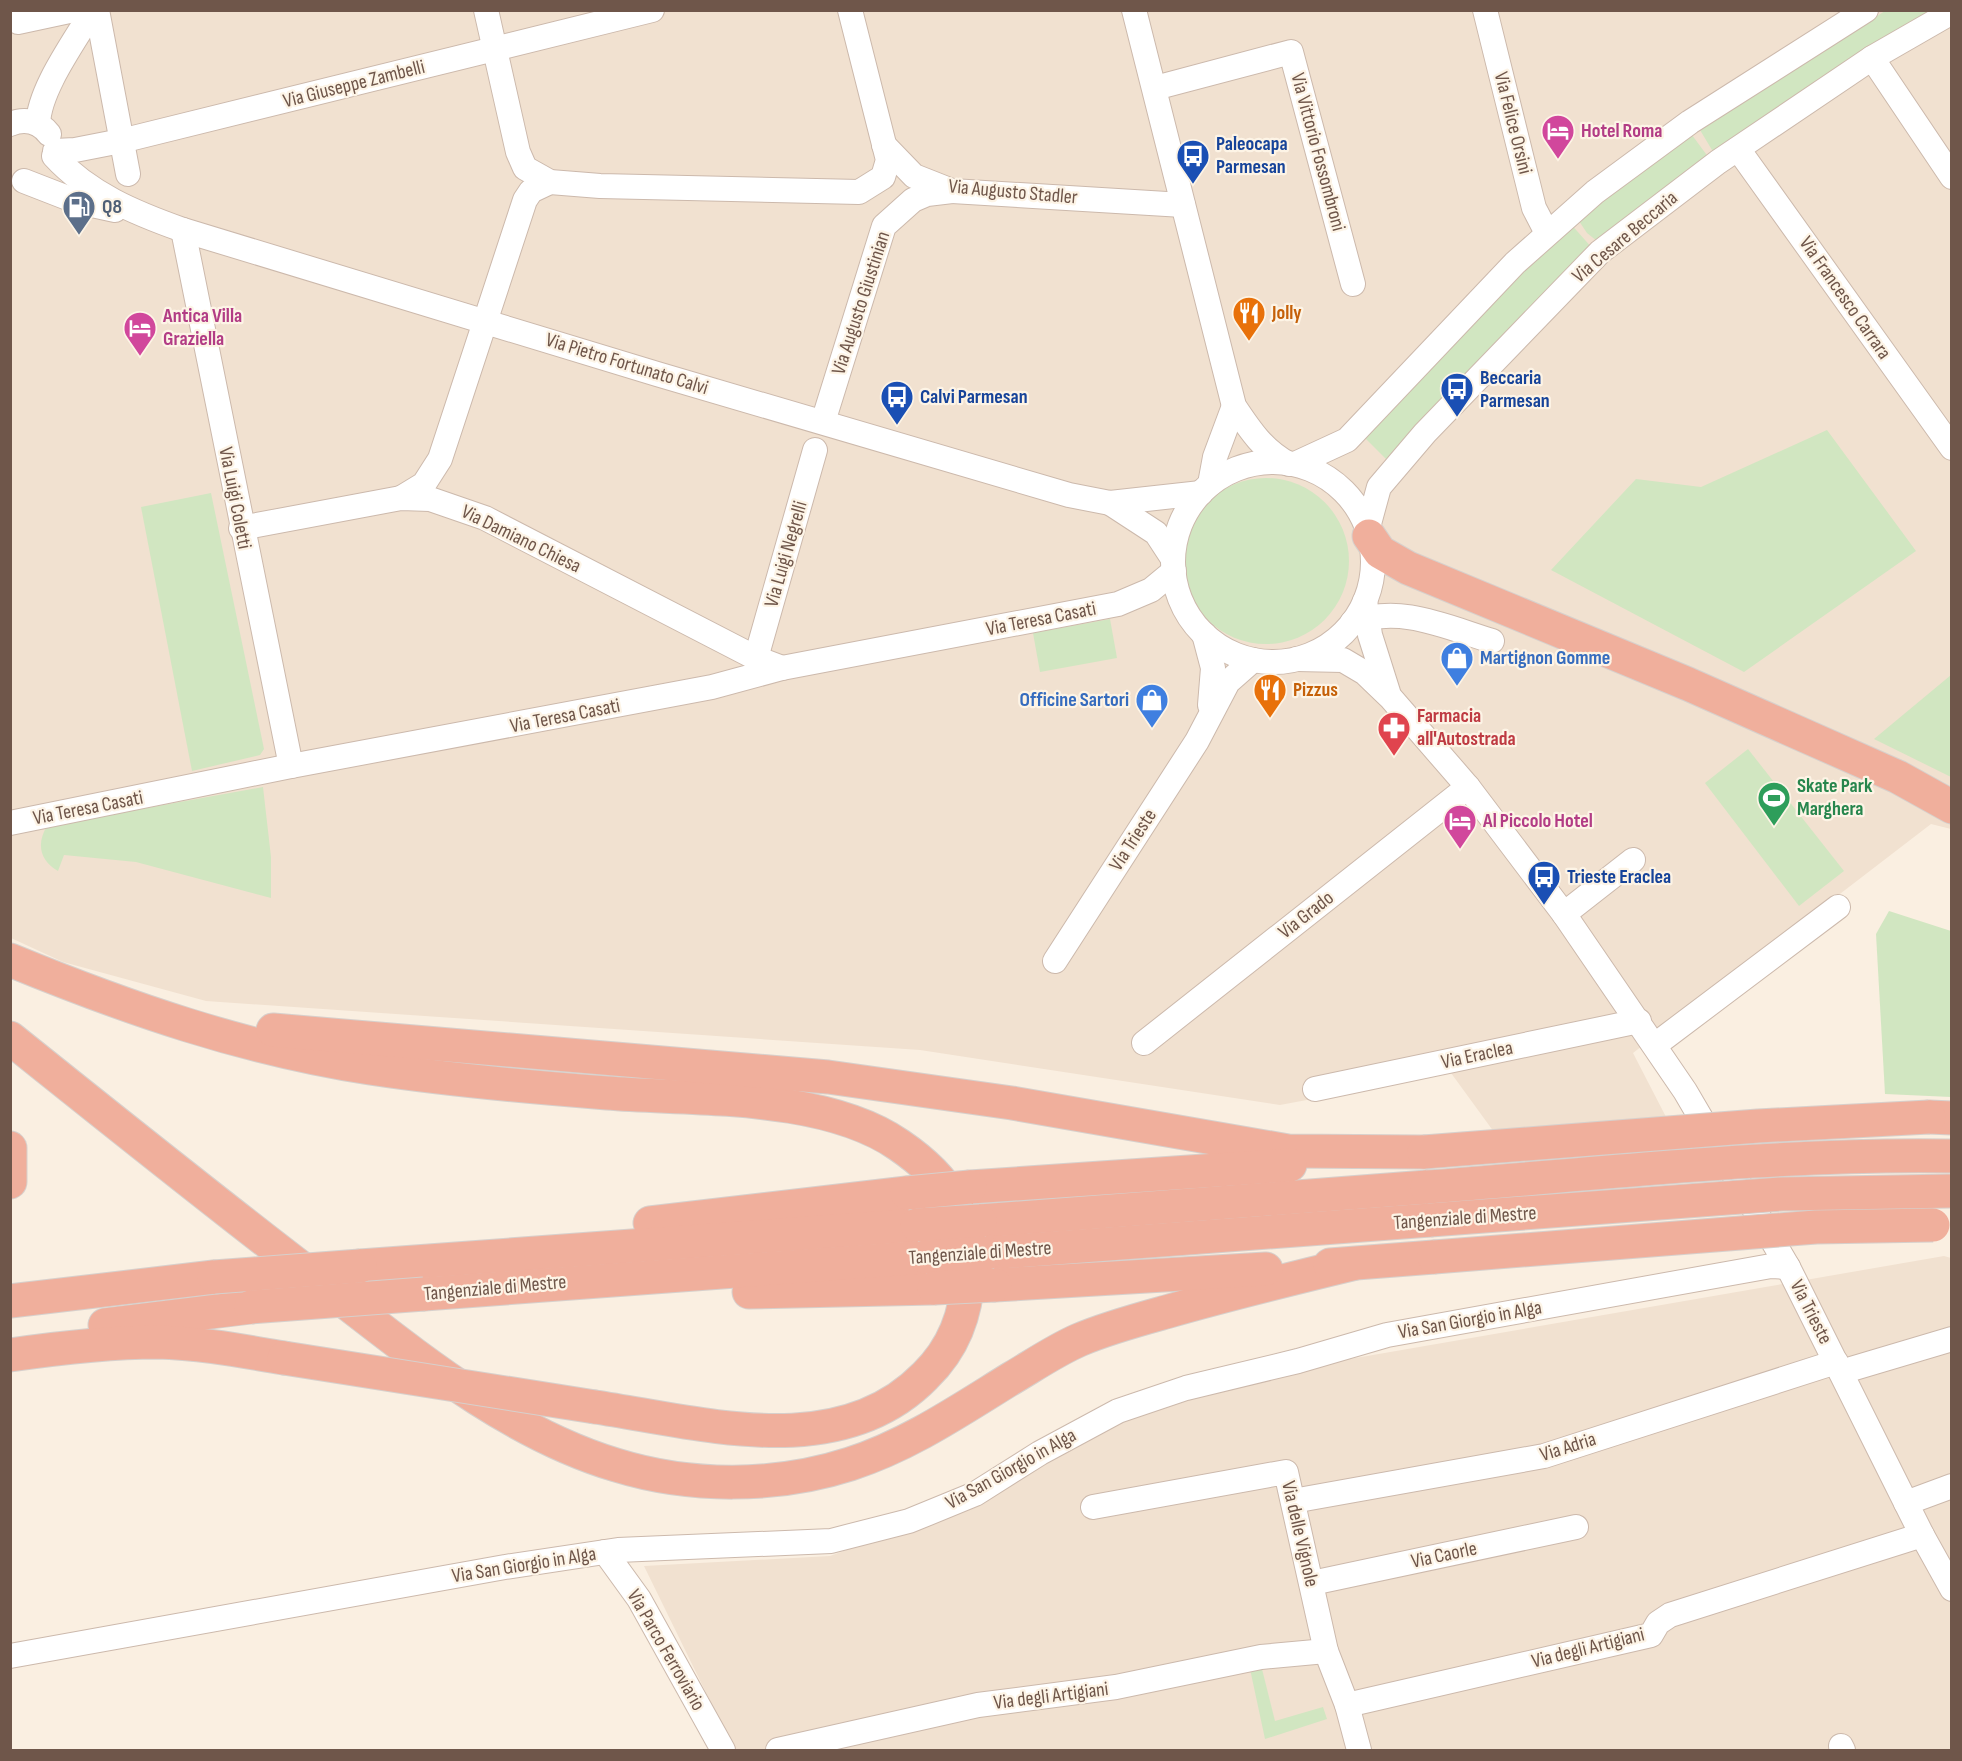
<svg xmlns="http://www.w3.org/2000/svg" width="1962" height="1761" viewBox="0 0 1962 1761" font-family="'Sofia Sans Condensed',sans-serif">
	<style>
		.residential { fill: #f1e1d0 }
		.green { fill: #d1e6c1 }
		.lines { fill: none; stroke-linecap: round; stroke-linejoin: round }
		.minor-casing { stroke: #ccb9ac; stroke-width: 26 }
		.highway-casing { stroke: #d7d0cc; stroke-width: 35 }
		.minor { stroke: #fff; stroke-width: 24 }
		.highway { stroke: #f0af9c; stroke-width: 33 }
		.highway-bridge-casing { stroke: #d7d0cc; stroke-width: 35; stroke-linecap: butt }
		.highway-bridge { stroke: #f0af9c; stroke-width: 33 }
		.labels { text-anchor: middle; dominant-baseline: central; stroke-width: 4.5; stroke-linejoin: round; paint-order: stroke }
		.street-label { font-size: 20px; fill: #6f564a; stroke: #fdf4e6 }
		.hotel-label { font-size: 20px; font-weight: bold; fill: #b23c85; stroke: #fdf4e6; text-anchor: start }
		.transit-label { font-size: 20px; font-weight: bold; fill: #164399; stroke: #fdf4e6; text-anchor: start }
		.service-label { font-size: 20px; font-weight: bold; fill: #4e5e75; stroke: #fdf4e6; text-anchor: start }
		.food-label { font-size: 20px; font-weight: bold; fill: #c56008; stroke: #fdf4e6; text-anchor: start }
		.shop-label { font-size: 20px; font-weight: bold; fill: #366cbe; stroke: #fdf4e6; text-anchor: start }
		.health-label { font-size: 20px; font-weight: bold; fill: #be3a42; stroke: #fdf4e6; text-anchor: start }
		.leisure-label { font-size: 20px; font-weight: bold; fill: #27864d; stroke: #fdf4e6; text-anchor: start }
	</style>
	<rect width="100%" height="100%" fill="#faefe1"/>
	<g class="residential">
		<polygon points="11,11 1951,11 1951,829 1931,824 1633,1053 1680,1144 1510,1154 1451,1073 1280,1105 920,1050 206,1001 63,962 11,938"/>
		<polygon points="1944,1256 1951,1258 1951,1750 734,1750 644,1566 830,1556 985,1499 1123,1418 1292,1369"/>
	</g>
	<g class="green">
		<polygon points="1885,11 1938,11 1715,155 1697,125 1710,120"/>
		<polygon points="1689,131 1709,158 1597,241 1587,233 1577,218"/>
		<polygon points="1569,222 1593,249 1568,268 1386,459 1364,437"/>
		<polygon points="1827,430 1916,551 1744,672 1551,570 1636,479 1701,487"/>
		<circle cx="1266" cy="561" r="83"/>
		<polygon points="211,493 264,749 260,755 192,771 141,507"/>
		<polygon points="1110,619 1117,658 1040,672 1033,633"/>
		<polygon points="1951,675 1951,777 1874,739"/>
		<polygon points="1748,749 1844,871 1799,906 1705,783"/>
		<path d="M263,787L271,857V898L136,862L64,855L58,871C40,861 36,844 47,826Z"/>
		<polygon points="1889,911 1951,931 1951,1097 1885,1094 1876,934"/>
		<polygon points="1250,1669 1262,1669 1275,1721 1323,1707 1327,1719 1265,1739"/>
	</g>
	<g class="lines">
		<g class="minor-casing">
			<g id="minor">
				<polyline points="97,10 128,174"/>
				<polyline points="486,10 518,152 525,168 550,182 600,186 859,192 883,177 888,160 850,10"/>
				<path d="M1134,10L1234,406C1250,430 1263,450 1289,464"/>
				<polyline points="1485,10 1534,208 1547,233"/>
				<polyline points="18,22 74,10"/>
				<polyline points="1872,58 1952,177"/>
				<polyline points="1155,88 1291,52 1353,284"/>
				<path d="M10,124C25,118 39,121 49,134"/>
				<path d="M38,124C39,89 75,41 93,10"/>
				<polyline points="884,145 914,176 952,191 1183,205"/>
				<polyline points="1738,149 1952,448"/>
				<polyline points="55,151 75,150 121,141 652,10"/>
				<path d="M54,156C89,194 135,213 183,230L657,374L1069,495L1110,503L1201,493"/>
				<polyline points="24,181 78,202 115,210"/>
				<polyline points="183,230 291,766"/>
				<polyline points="823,422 884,226 913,200 927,194 952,191"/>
				<circle cx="1273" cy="562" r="100"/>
				<polyline points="1295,464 1347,440 1515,263 1595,192 1690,122 1866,10"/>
				<polyline points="1210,484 1215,457 1234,406"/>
				<polyline points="401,498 424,484 440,459 525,200 531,191 550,182"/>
				<polyline points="1110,503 1156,533 1173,559"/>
				<polyline points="241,528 401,498 430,499 485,518 756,658 782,668"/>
				<polyline points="1367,531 1379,487 1425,433 1600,252 1718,162 1872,58 1952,12"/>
				<polyline points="1365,601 1370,635 1388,692"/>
				<path d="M1352,623C1399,604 1446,627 1492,641"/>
				<polyline points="1204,634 1213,668 1210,705"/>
				<polyline points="756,658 815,450"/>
				<polyline points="1297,659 1343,660 1365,673 1390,697 1468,787 1564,914 1685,1091 1788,1267 1922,1535 1952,1589"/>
				<polyline points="10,823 291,766 712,687 782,668 1118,604 1151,590 1174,571"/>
				<polyline points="1564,914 1633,860"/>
				<polyline points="1055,961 1197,741 1228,682 1253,660"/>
				<polyline points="1144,1043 1468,787"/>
				<polyline points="1655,1045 1838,907"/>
				<polyline points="1315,1089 1639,1021"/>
				<polyline points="1841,1372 1952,1339"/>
				<polyline points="1293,1501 1544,1456 1836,1362"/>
				<polyline points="1906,1503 1952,1486"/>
				<polyline points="1093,1507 1286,1472 1326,1651 1347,1705 1359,1750"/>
				<polyline points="605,1552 639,1599 723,1750"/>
				<polyline points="1312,1583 1576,1527"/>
				<polyline points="10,1656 505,1567 618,1550 831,1541 909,1521 975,1494 1040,1453 1118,1411 1186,1388 1298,1361 1387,1335 1771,1266 1788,1267"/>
				<polyline points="1347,1705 1651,1635 1658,1623 1670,1615 1922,1535"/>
				<polyline points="1841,1746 1843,1750"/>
				<polyline points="778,1750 978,1705 1116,1687 1261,1657 1326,1651"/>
			</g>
		</g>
		<g class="highway-casing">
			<g id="highway">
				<polyline points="1369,536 1380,552 1408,568 1688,684 1898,777 1952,807"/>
				<path d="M10,960C127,1008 245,1049 370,1068C449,1080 528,1087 607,1093C696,1100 824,1093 899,1145C949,1179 969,1212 968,1273C967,1313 954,1348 925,1376C839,1464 702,1423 595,1407"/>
				<polyline points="273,1030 828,1077 1012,1103 1288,1151 1424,1152"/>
				<path d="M10,1038C116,1123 222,1208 330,1290C417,1357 509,1433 616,1465C690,1488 776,1488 850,1464C909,1445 960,1410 1012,1378C1034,1365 1056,1350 1079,1340C1107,1328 1137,1320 1166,1312C1228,1294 1290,1279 1352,1264"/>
				<polyline points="1929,1117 1952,1118"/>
				<polyline points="10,1148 10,1182"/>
				<polyline points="970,1187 1290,1165"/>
				<polyline points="980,1221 1427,1187"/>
				<polyline points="650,1223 907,1193"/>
				<polyline points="987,1253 1430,1220"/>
				<polyline points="1330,1265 1434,1257"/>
				<polyline points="360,1266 917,1225"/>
				<polyline points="995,1285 1266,1269"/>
				<polyline points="749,1292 934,1288"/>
				<polyline points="424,1294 925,1257"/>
				<polyline points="10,1301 214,1277"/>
				<polyline points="105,1325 251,1307"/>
				<path d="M10,1355C59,1348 108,1342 157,1342C200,1343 242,1351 284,1358"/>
			</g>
		</g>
		<use href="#minor" class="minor"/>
		<use href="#highway" class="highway"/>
		<g class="highway-bridge-casing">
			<g id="highway-bridge">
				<polyline points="1424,1152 1758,1126 1929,1117"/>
				<path d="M1427,1187C1601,1174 1777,1153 1952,1156"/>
				<polyline points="907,1193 970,1187"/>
				<polyline points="1430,1220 1782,1194 1952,1191"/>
				<polyline points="917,1225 980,1221"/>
				<polyline points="925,1257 987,1253"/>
				<polyline points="1434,1257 1816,1227 1933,1225"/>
				<polyline points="214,1277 360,1266"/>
				<polyline points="934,1288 995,1285"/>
				<polyline points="251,1307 424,1294"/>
				<polyline points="284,1358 595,1407"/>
			</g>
		</g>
		<use href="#highway-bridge" class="highway-bridge"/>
	</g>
	<defs>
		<g id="hotel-pin" transform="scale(1.725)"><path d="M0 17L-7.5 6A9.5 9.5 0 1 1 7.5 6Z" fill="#d1479c" stroke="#fdf4e6"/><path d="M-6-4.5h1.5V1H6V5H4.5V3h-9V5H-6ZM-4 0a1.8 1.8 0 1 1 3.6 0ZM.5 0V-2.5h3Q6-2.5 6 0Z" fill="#fff"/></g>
		<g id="bus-pin" transform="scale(1.725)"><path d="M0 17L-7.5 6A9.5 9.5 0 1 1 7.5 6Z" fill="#1a4fb4" stroke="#fdf4e6"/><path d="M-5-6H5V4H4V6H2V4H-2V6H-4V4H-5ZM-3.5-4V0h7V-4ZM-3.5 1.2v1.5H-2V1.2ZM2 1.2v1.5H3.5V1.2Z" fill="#fff"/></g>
		<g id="fuel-pin" transform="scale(1.725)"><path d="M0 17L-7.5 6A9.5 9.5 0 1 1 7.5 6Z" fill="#5c6f8a" stroke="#fdf4e6"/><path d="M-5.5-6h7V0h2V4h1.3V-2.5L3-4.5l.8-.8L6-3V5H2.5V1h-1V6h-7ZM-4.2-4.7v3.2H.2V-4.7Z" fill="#fff"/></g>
		<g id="restaurant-pin" transform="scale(1.725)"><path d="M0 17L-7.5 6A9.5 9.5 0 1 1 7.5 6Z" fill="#e8710a" stroke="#fdf4e6"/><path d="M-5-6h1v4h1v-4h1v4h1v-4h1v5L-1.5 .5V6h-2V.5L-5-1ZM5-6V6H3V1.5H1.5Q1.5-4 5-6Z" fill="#fff"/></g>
		<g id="shop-pin" transform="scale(1.725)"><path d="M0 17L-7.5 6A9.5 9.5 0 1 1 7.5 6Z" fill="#3f7fe0" stroke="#fdf4e6"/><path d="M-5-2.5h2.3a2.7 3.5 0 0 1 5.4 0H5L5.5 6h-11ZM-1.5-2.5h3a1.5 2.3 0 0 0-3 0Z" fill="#fff"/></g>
		<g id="pharmacy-pin" transform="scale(1.725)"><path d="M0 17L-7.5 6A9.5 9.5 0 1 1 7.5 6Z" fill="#e0444e" stroke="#fdf4e6"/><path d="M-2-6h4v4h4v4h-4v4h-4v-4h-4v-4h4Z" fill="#fff"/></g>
		<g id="stadium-pin" transform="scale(1.725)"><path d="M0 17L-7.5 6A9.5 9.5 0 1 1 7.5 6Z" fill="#2e9e5b" stroke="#fdf4e6"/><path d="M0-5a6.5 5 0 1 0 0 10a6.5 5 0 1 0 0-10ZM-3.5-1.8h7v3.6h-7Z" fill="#fff"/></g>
	</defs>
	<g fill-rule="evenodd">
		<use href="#hotel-pin" x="1558" y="131"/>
		<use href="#bus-pin" x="1193" y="156"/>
		<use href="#fuel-pin" x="79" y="207"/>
		<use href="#restaurant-pin" x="1249" y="313"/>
		<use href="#hotel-pin" x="140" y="328"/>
		<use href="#bus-pin" x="1457" y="389"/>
		<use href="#bus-pin" x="897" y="397"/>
		<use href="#shop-pin" x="1457" y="658"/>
		<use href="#restaurant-pin" x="1270" y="690"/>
		<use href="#shop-pin" x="1152" y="700"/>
		<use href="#pharmacy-pin" x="1394" y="728"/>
		<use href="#stadium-pin" x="1774" y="798"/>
		<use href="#hotel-pin" x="1460" y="821"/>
		<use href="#bus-pin" x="1544" y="877"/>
	</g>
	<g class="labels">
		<g class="street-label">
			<text transform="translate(354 84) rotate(-14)">Via Giuseppe Zambelli</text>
			<text transform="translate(1513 123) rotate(76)">Via Felice Orsini</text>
			<text transform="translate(1318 152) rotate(75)">Via Vittorio Fossombroni</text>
			<text transform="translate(1013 192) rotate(5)">Via Augusto Stadler</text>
			<text transform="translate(1625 237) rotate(-40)">Via Cesare Beccaria</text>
			<text transform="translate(1845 298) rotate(55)">Via Francesco Carrara</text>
			<text transform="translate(861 303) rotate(-72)">Via Augusto Giustinian</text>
			<text transform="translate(627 364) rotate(17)">Via Pietro Fortunato Calvi</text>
			<text transform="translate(235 498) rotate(79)">Via Luigi Coletti</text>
			<text transform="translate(521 539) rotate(26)">Via Damiano Chiesa</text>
			<text transform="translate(786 554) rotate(-74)">Via Luigi Negrelli</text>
			<text transform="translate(1041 619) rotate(-11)">Via Teresa Casati</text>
			<text transform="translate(565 716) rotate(-11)">Via Teresa Casati</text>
			<text transform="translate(88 808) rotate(-11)">Via Teresa Casati</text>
			<text transform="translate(1133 840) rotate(-57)">Via Trieste</text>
			<text transform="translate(1306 915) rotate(-38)">Via Grado</text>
			<text transform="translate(1477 1055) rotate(-12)">Via Eraclea</text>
			<text transform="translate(1465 1218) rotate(-4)">Tangenziale di Mestre</text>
			<text transform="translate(980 1253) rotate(-4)">Tangenziale di Mestre</text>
			<text transform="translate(495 1288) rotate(-5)">Tangenziale di Mestre</text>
			<text transform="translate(1811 1312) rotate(63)">Via Trieste</text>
			<text transform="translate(1470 1320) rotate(-10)">Via San Giorgio in Alga</text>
			<text transform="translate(1568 1447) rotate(-17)">Via Adria</text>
			<text transform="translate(1011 1469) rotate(-29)">Via San Giorgio in Alga</text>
			<text transform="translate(1300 1534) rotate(77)">Via delle Vignole</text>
			<text transform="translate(1444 1555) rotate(-12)">Via Caorle</text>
			<text transform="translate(524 1565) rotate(-9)">Via San Giorgio in Alga</text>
			<text transform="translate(1588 1648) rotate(-14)">Via degli Artigiani</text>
			<text transform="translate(666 1650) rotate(60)">Via Parco Ferroviario</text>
			<text transform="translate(1051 1696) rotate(-7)">Via degli Artigiani</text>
		</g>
		<g class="hotel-label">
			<text x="1581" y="131">Hotel Roma</text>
			<text x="163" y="316">Antica Villa<tspan x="163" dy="23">Graziella</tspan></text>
			<text x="1483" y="821">Al Piccolo Hotel</text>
		</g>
		<g class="transit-label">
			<text x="1216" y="144">Paleocapa<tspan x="1216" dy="23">Parmesan</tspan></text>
			<text x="1480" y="378">Beccaria<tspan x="1480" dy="23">Parmesan</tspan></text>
			<text x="920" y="397">Calvi Parmesan</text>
			<text x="1567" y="877">Trieste Eraclea</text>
		</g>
		<g class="service-label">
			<text x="102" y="207">Q8</text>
		</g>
		<g class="food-label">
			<text x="1272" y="313">Jolly</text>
			<text x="1293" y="690">Pizzus</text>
		</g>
		<g class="shop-label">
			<text x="1480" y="658">Martignon Gomme</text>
			<text x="1129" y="700" text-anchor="end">Officine Sartori</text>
		</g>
		<g class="health-label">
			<text x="1417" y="716">Farmacia<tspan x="1417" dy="23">all'Autostrada</tspan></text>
		</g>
		<g class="leisure-label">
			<text x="1797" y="786">Skate Park<tspan x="1797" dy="23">Marghera</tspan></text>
		</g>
	</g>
	<rect width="1962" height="1761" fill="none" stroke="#6f564a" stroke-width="24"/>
</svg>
